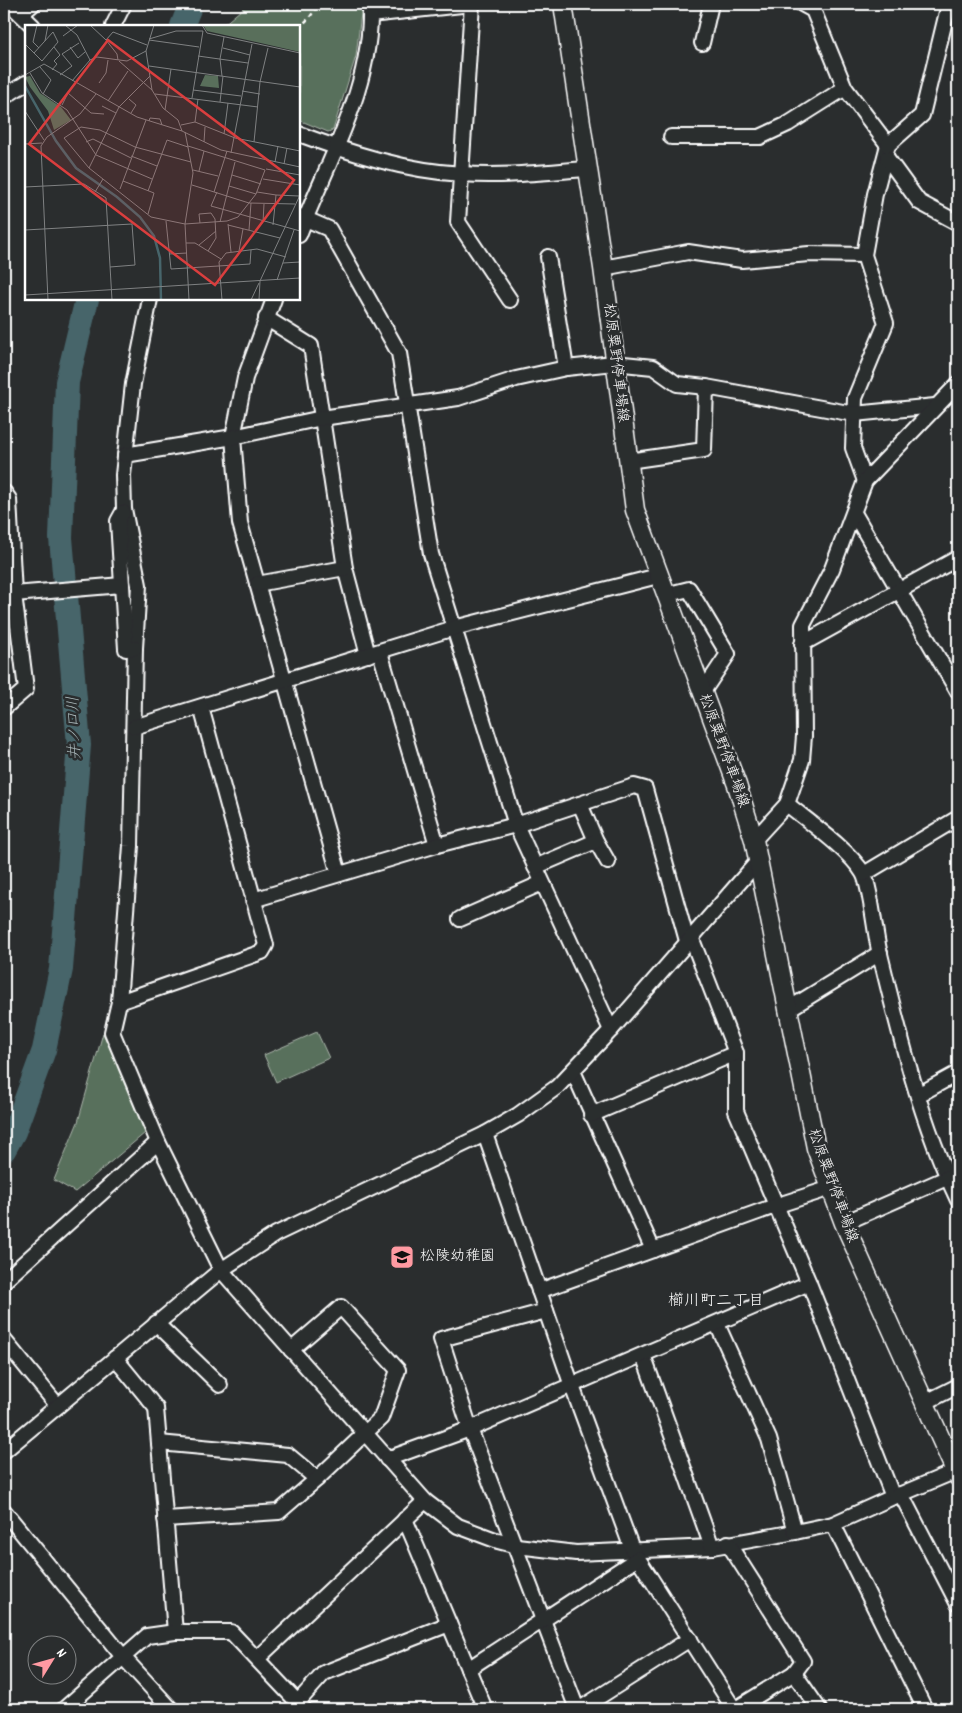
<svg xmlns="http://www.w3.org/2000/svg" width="962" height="1713" viewBox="0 0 962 1713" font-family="Dekko,'Klee One',sans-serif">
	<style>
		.green { fill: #596f5b; stroke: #acb7ad }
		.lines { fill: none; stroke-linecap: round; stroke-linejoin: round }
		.river { stroke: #47656b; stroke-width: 24 }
		.minor-casing { stroke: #fff; stroke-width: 18 }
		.major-casing { stroke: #fff; stroke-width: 21 }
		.path { stroke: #fff; stroke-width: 2.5; stroke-dasharray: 4 4; stroke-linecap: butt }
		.minor { stroke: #2a2d2e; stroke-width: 14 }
		.major { stroke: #2a2d2e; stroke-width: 18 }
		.labels { text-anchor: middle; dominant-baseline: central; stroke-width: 5; stroke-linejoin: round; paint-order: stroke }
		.street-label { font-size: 15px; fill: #fff; stroke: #2a2d2e }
		.poi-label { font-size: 15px; fill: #fff; stroke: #2a2d2e; text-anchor: start }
		.water-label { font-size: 16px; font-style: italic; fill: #acbabc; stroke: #2a2d2e }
		.neighbourhood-label { font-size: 16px; fill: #fff; stroke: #2a2d2e }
		.inset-river { fill: none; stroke: #47656b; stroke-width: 2.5 }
		.inset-road { fill: none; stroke: #7f8182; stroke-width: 1 }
		.view { fill: #da3e3e; fill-opacity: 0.15; stroke: #da3e3e; stroke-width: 2.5 }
		.inset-edge { fill: none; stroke: #fff; stroke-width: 2.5 }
	</style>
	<rect width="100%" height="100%" fill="#2a2d2e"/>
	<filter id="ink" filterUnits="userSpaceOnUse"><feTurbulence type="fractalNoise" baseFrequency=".02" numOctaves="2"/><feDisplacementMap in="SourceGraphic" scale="10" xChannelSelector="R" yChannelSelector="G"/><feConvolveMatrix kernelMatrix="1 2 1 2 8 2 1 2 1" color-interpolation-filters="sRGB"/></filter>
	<g filter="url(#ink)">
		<g class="green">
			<polygon points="248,4 362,4 356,56 333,130 328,132 299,120 299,26 222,26"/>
			<polygon points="317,1032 329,1058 276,1082 264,1055"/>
			<polygon points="103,1033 146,1126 145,1133 75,1192 54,1180 78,1122"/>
		</g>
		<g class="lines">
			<g class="river">
				<polyline points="182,26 191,4"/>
				<polyline points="4,1150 14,1132 44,1050 61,969 79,745 61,538 67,382 87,299"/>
			</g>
			<g class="minor-casing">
				<g id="minor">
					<polyline points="10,4 33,26"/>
					<polyline points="472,4 458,222 510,300"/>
					<polyline points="802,4 813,10 845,88 888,145 875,194 864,255 886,323 855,398 853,448 865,481"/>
					<polyline points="21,14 33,4"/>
					<polyline points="370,15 471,4"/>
					<polyline points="113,26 124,4"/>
					<polyline points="702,43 711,4"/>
					<polyline points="4,97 26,83"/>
					<path d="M299,134C350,153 406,171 462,174C504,177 545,172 587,169"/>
					<polyline points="671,137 760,137 788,124 845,88"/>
					<polyline points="888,145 922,115 949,4"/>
					<polyline points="887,158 919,202 958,223"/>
					<polyline points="299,216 329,229 399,353 431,554 454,628 516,825 611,1030"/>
					<path d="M299,235C328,159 373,88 370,4"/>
					<polyline points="548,257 566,368"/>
					<polyline points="603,268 688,252 742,260 809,254 864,255"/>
					<polyline points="150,299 133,384 123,475 124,509 139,585 135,648 131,846 119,1002 112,1032 158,1142 221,1270 425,1501 458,1526 498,1541 517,1546 576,1553 712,1547 795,1532 833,1524 893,1497 809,1283 736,1111 736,1053 691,937"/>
					<polyline points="274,299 245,378 233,437 240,523 339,874"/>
					<polyline points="266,318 311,346 345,568 368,655"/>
					<polyline points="125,455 233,437 322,418 458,398 516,379 566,368 614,363 653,367 677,384 706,387 854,414 935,406"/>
					<polyline points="628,461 704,450 706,387"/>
					<polyline points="4,492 9,499 14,594 26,689 4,708"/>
					<polyline points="123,512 118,521 126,649 135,648"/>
					<polyline points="854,513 958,692"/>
					<polyline points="257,584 345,568"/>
					<polyline points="14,594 122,585"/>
					<polyline points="665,595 689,589 728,654 702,693"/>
					<polyline points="802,644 958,558"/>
					<polyline points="380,652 437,845"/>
					<polyline points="134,727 454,628 658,576"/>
					<polyline points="580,804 596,841 608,862"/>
					<path d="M787,804C809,822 849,850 863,873C871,887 875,936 880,954C900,1037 921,1123 958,1200"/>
					<polyline points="754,840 787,804 802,760 804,736 803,625 832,569 865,481 958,384"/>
					<polyline points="535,867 596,841"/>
					<polyline points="864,874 958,818"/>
					<polyline points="253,900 437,845 516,825 634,786 645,789 687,941"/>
					<polyline points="460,919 542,883"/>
					<polyline points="119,1002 262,952 266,945 201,707"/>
					<polyline points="787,1010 880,953"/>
					<polyline points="573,1071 653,1250"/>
					<polyline points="918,1095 958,1073"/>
					<polyline points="591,1115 736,1053"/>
					<polyline points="485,1134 572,1386 632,1549 734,1709"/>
					<polyline points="844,1223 958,1173"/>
					<polyline points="4,1281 158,1142"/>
					<polyline points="539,1291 775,1206 831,1188"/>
					<polyline points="546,1311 441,1339 470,1429 577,1709"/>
					<polyline points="156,1323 220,1385"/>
					<polyline points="717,1324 769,1439 795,1532"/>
					<polyline points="4,1340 58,1406"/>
					<polyline points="643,1355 712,1547"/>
					<polyline points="115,1358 156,1408 175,1632"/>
					<polyline points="924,1403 958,1386"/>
					<polyline points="159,1443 288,1455 317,1479"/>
					<polyline points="4,1451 221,1270 276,1234 485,1134 518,1115 557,1087 611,1030 759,860"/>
					<polyline points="387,1459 470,1429 809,1283"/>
					<polyline points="901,1494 958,1604"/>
					<polyline points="894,1497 956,1471"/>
					<polyline points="4,1511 124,1658 171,1709"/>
					<polyline points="165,1519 279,1512 317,1479 381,1418 398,1370 341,1307 291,1350"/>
					<polyline points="405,1519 485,1709"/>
					<polyline points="833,1524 925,1709"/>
					<polyline points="728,1543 803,1661 794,1673"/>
					<polyline points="258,1658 425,1501"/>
					<polyline points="468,1669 638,1558"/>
					<polyline points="298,1702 324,1673 449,1624"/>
					<polyline points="4,1708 5,1709"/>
					<polyline points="64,1709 147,1636 175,1632 231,1632 304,1709"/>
					<polyline points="580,1709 690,1639"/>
					<polyline points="736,1709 794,1673 819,1709"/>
				</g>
			</g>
			<g class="major-casing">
				<polyline id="major" points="563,4 603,268 635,510 737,785 754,840 816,1148 844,1223 958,1477"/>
			</g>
			<polyline class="path" points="299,28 310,17 319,4"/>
			<use href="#minor" class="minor"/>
			<use href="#major" class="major"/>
		</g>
	</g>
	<defs>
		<g id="school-square" transform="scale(1.25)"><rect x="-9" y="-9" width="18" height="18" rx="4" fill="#ff9aa2" stroke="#2a2d2e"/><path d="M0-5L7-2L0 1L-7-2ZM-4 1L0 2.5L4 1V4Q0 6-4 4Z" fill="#111"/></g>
	</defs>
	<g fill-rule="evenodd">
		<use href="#school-square" x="402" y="1257"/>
	</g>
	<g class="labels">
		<g class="street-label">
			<text transform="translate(615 363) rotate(83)">松原粟野停車場線</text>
			<text transform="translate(723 751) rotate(70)">松原粟野停車場線</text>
			<text transform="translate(832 1186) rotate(70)">松原粟野停車場線</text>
		</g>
		<g class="poi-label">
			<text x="420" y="1257">松陵幼稚園</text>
		</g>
		<g class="water-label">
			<text transform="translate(75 728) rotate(-92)">井ノ口川</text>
		</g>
		<g class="neighbourhood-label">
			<text x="716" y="1301">櫛川町二丁目</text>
		</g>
	</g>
	<g transform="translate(25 25)">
		<rect width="275" height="275" fill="#2a2d2e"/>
		<path d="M178,0H275V27L182,6ZM180,50L193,51L194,63L175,61ZM5,51L15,68L36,82L46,95L29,105L23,86L5,62L0,52Z" fill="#596f5b"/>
		<path class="inset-river" d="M0,61L31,116L51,143L92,172L115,192L129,211L135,233L136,275"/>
		<path class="inset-road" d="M12,0L8,17L14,23M40,0L52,10L65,35M65,0L81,15M129,0L121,26L127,65L138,83L153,95L157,106M177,0L182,8L275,28M38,11L53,0M124,14L151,6H178L167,73M124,15L174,22M20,16L23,0M0,19L17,36M45,22L53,33L60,27M198,23L225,30M9,28L28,7L33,17L17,36M173,31L223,38M93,35L92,29L81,15L88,7L122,20M94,36L127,65M124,41L275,62M15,42L26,55L18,69M27,45L32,39L29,36L35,30L29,22M5,48L17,68L42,85L71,130L127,154M0,50L19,39L112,92L157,106L196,125L275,142M35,50L47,41L37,29L54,18M197,51L195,34L199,12M47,56L65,35L72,32L102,36L121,26M74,58L81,48L83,35M168,65L216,71M217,66L235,69M130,69L233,82M104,74L111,80L106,88M83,76L103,46M195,77L198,51M37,80L43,68L66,88L79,89M77,81L91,88M140,85L146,44M0,86L19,115M124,96L125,93L135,94L137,100M170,97L173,74M156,100L170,97L210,113L275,126M160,107L168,148L160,199L164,275M199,109L203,78M61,117L68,114L106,133M179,117L180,102M229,117L235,57L243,23M0,119L17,118M163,121L240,145L231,169L213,192L202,196L160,199L126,192L64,143L39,113L56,102L75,105L110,122L166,137M206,128L227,19M106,131L132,141M250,137L253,121M259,139L262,123M64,143L94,82L125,51M241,144L275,150M168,145L193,151M174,146L179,126M207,150L236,159M238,154L275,160M98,156L129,168L123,189M167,160L224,178L270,179M204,161L231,169M0,162L59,159L81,173L87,275M95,164L121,95M123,166L142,115L163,122M70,167L78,154M189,167L202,126M192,167L186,181L275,206M232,167L251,170M141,196L146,244L225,239L226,225M195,197L210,137M238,197L239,179M175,198L174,189L186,188L190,194L191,213L183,226M203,199L206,227M203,200L255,213M248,200L251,170L274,171M0,205L107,199L110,240L85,242M224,205L226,178M161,218H170L196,234M174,220L191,206M214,226L218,204M144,229L162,228M258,238L275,237M252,255L269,205M0,270L275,253M23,275L16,121L22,112L55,89L71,69M197,275L194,237L201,228L232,224L261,232M226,275L234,258M234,275L235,256L275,170"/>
		<path class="view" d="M83,15L269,155L190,260L4,119Z"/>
		<rect width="275" height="275" class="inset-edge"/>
	</g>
	<rect width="962" height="1713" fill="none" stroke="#2a2d2e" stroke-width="20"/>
	<rect x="10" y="10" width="942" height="1693" fill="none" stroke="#fff" stroke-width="2" filter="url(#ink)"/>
	<g transform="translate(52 1660) rotate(53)"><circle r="24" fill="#2a2d2e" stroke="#7f8182"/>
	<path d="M0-4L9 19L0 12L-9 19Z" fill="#ff9aa2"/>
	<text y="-8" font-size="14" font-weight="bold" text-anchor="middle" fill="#ffffff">N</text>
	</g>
</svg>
